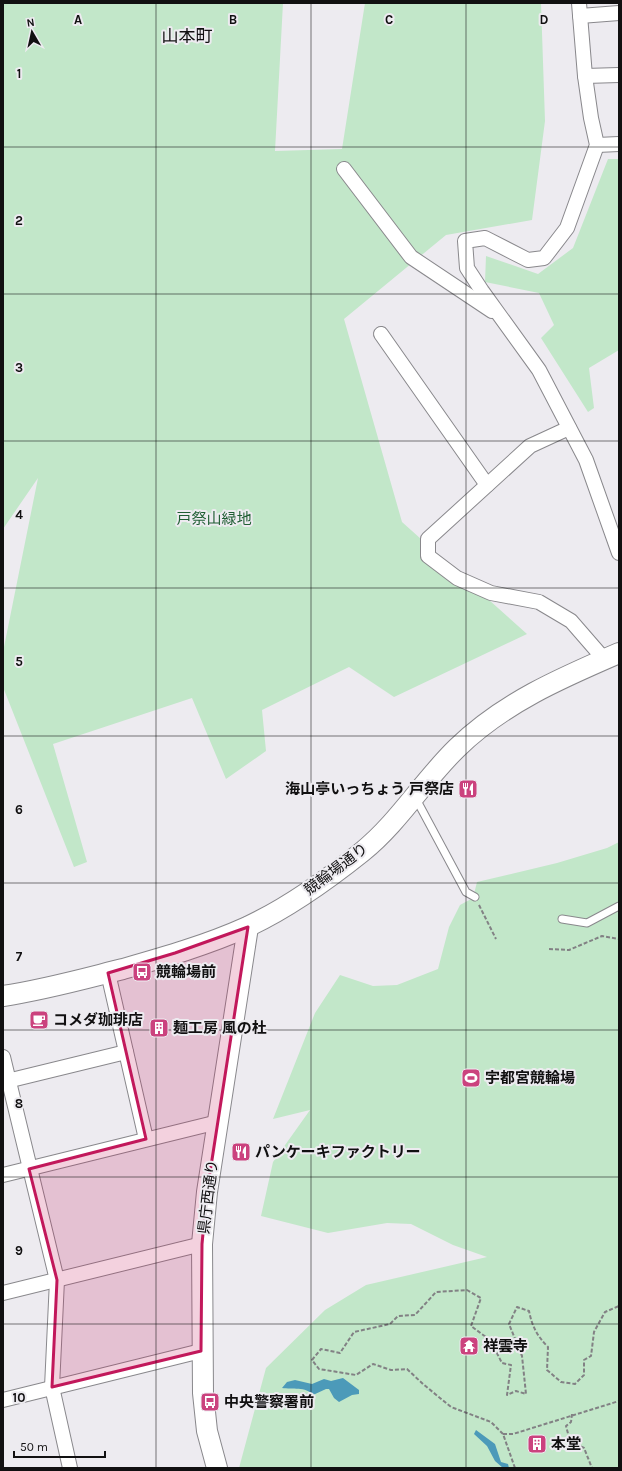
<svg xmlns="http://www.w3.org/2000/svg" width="622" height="1471" viewBox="0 0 622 1471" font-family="Karla,'Noto Sans JP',sans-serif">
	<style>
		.green { fill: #c2e7c9 }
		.water { fill: #4c9ab9 }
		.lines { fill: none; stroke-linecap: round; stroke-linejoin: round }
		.lane-casing { stroke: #89888c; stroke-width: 9 }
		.street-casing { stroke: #89888c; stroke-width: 16 }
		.secondary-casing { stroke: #89888c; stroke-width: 22 }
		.path { stroke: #828184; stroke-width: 2; stroke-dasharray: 4 2; stroke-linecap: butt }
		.lane { stroke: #fff; stroke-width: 7 }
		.street { stroke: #fff; stroke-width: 14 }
		.secondary { stroke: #fff; stroke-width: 20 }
		.marked { fill: #c2185b; fill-opacity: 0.2; stroke: #c2185b; stroke-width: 3; stroke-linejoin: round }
		.grid { fill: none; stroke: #111011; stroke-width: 1; stroke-opacity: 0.55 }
		.labels { text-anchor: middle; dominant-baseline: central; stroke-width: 4; stroke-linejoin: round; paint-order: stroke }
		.park-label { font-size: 15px; fill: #1f5e33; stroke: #edebf0 }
		.poi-label { font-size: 15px; font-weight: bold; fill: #111011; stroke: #edebf0; text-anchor: start }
		.street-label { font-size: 15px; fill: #111011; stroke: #edebf0 }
		.quarter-label { font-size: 17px; fill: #111011; stroke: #edebf0 }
		.grid-label { font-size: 13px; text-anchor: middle; font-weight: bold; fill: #111011; stroke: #edebf0; stroke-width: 4; stroke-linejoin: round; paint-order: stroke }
	</style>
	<rect width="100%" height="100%" fill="#edebf0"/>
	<g class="green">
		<polygon points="3,3 283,3 275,151 342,149 365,3 541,3 545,121 532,220 446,235 344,319 402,522 527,634 394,697 349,667 262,710 266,751 226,779 192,698 53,744 87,862 74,867 3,687 3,652 38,478 3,529"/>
		<polygon points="608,159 619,159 619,350 589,368 594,408 588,412 541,338 554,325 539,293 485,282 486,256 538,274 573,248"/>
		<polygon points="619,842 619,1468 239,1468 266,1368 325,1310 366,1285 487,1257 453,1245 411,1224 387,1223 328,1233 261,1216 273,1162 310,1110 273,1119 315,1013 340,975 373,986 397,985 438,969 449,927 460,905 473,898 477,882 557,863 607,848"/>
	</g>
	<g class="water">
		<path d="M343,1378L359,1390V1394L352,1395L339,1402L334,1398L329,1389H326L313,1395C306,1386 292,1390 282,1388L287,1382L295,1380L312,1384L324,1379L331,1381Z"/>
		<polygon points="476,1430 495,1444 501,1462 508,1464 509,1468 503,1468 495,1461 487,1446 474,1434"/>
	</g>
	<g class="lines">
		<g class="lane-casing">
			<g id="lane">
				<polyline points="415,797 466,892 475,897"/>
				<polyline points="562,919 587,923 619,906"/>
			</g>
		</g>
		<g class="street-casing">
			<g id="street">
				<polyline points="579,3 585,76 591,118 597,145 567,228 544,258 528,260 485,238 465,241 467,268 482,291 539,370 586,460 619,553"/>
				<polyline points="580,16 619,13"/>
				<polyline points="585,76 619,75"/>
				<polyline points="597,145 619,144"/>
				<polyline points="344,169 411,257 492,311"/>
				<polyline points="381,334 487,485"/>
				<polyline points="569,428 530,446 428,539 428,556 457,578 491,593 539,602 571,621 604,659"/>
				<polyline points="108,973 146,1139"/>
				<polyline points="3,1057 57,1280 52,1387 70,1468"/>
				<polyline points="3,1082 126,1052"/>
				<polyline points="3,1175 218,1122"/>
				<polyline points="3,1293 202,1244"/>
				<polyline points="3,1400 201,1351"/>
			</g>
		</g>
		<g class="secondary-casing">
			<g id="secondary">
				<path d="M3,996C44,990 83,979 123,969C165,957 207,945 247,927C288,908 327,880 362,852C399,822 423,781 457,748C503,703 561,678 619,653"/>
				<polyline points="217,1468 207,1431 203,1393 202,1244 207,1192 248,927"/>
			</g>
		</g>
		<g class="path">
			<polyline points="479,905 496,939"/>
			<polyline points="549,949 569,950 602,936 619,939"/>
			<polyline points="572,1414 571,1422 566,1426 570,1441 584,1448 592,1468"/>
			<polyline points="503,1434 513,1434 619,1401"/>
			<path d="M515,1468L503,1434L491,1422L451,1407L423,1384L407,1369L391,1370L373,1364L356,1375L319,1369L312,1360L321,1349L340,1353L354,1332L390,1324L398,1316L415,1315L436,1292L467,1290L481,1298L471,1326L490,1340L502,1363L511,1365L507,1395L516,1391L526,1394L522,1356L509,1324L517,1307L529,1311C532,1326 537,1336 548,1347L547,1370L561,1382L575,1384L584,1375V1360L591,1356L594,1332L605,1312L619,1306"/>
		</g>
		<use href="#lane" class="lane"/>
		<use href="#street" class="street"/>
		<use href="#secondary" class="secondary"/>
	</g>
	<path class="marked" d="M248,927L207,1192L202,1244L201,1351L52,1387L57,1280L29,1169L146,1139L108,973L175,953Z"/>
	<path class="grid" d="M156,3V1468M311,3V1468M466,3V1468M3,147H619M3,294H619M3,441H619M3,588H619M3,736H619M3,883H619M3,1030H619M3,1177H619M3,1324H619"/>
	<defs>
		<g id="restaurant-square" transform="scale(1)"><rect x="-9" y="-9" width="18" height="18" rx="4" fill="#cb427e" stroke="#edebf0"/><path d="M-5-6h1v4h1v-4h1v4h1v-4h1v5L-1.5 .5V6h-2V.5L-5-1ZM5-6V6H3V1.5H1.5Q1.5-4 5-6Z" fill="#fff"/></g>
		<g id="bus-square" transform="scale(1)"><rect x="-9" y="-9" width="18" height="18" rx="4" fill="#cb427e" stroke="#edebf0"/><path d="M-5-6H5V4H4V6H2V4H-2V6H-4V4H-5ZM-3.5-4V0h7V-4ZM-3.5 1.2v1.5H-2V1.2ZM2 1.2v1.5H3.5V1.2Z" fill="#fff"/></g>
		<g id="cafe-square" transform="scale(1)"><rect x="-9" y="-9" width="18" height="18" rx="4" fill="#cb427e" stroke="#edebf0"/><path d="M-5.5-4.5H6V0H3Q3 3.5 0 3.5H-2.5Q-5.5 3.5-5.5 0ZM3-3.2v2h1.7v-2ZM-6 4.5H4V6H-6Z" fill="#fff"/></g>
		<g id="building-square" transform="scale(1)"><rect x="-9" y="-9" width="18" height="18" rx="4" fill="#cb427e" stroke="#edebf0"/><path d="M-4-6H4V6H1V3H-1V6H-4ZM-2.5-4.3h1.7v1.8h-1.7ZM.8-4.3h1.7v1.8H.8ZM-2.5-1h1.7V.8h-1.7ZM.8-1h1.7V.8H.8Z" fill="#fff"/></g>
		<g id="stadium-square" transform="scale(1)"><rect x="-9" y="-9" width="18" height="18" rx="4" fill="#cb427e" stroke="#edebf0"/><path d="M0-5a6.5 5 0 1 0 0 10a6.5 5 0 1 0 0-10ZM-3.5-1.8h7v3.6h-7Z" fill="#fff"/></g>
		<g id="temple-square" transform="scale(1)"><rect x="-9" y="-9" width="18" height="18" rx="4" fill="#cb427e" stroke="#edebf0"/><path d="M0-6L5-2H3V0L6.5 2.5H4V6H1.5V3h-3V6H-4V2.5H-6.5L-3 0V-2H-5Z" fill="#fff"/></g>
	</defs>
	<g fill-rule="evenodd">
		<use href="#restaurant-square" x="468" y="789"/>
		<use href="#bus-square" x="142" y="972"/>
		<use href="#cafe-square" x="39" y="1020"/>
		<use href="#building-square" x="159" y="1028"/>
		<use href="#stadium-square" x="471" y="1078"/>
		<use href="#restaurant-square" x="241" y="1152"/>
		<use href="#temple-square" x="469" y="1346"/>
		<use href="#bus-square" x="210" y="1402"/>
		<use href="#building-square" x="537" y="1444"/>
	</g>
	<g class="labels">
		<g class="park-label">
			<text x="214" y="519">戸祭山緑地</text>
		</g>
		<g class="poi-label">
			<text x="454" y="789" text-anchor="end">海山亭いっちょう 戸祭店</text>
			<text x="156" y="972">競輪場前</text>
			<text x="53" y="1020">コメダ珈琲店</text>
			<text x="173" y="1028">麺工房 風の杜</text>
			<text x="485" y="1078">宇都宮競輪場</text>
			<text x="255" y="1152">パンケーキファクトリー</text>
			<text x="483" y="1346">祥雲寺</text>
			<text x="224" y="1402">中央警察署前</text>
			<text x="551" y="1444">本堂</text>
		</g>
		<g class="street-label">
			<text transform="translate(336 869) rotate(-37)">競輪場通り</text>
			<text transform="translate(208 1197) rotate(-83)">県庁西通り</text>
		</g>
		<g class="quarter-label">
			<text x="187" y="36">山本町</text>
		</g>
	</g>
	<g class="grid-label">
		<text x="78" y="24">A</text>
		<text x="233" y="24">B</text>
		<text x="389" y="24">C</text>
		<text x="544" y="24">D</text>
		<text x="19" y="78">1</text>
		<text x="19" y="225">2</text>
		<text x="19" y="372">3</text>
		<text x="19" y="519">4</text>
		<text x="19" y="666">5</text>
		<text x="19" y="814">6</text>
		<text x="19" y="961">7</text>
		<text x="19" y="1108">8</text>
		<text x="19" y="1255">9</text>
		<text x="19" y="1402">10</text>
	</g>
	<rect width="622" height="1471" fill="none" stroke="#111011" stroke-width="8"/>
	<g transform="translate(32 32) rotate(351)" stroke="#edebf0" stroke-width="3" paint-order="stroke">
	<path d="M0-3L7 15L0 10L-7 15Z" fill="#111011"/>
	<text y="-6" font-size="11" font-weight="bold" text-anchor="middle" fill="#111011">N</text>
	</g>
	<path d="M14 1451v6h91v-6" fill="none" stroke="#111011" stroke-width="2"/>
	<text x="20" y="1451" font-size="12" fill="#111011" stroke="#edebf0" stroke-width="3" paint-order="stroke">50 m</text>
</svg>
